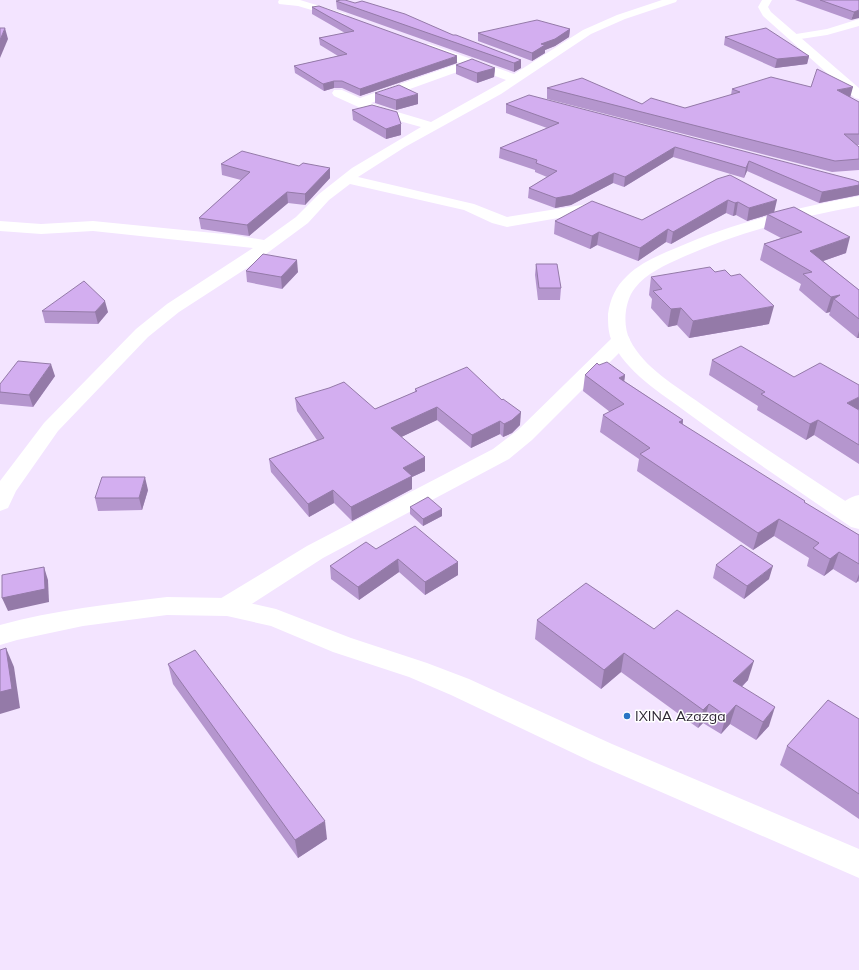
<svg xmlns="http://www.w3.org/2000/svg" width="859" height="970" viewBox="0 0 859 970" font-family="Mulish,sans-serif">
	<style>
		.lines { fill: none; stroke-linecap: round; stroke-linejoin: round }
		.minor { fill: #fff; fill-rule: evenodd }
		.major { fill: #fff; fill-rule: evenodd }
		.wall { fill: #b596ce }
		.shaded-wall { fill: #947aa8 }
		.building { fill: #d3aef0; stroke: #947aa8 }
		.poi-dot { fill: #2975c5; stroke: #fff; stroke-width: 1.5 }
		.labels { text-anchor: middle; dominant-baseline: central; stroke-width: 3; stroke-linejoin: round; paint-order: stroke }
		.near-poi-label { font-size: 14px; fill: #2d2633; stroke: #fff; text-anchor: start }
	</style>
	<rect width="100%" height="100%" fill="#f3e4ff"/>
	<g class="lines">
		<g class="minor">
			<polygon points="279,0 300,0 346,14 347,16 342,19 298,6 279,4 278,2"/>
			<path d="M662,0H677L676,2L625,19L591,34L501,94L405,147L358,177L474,204L507,217L594,203L599,205L602,208L599,211L507,227L492,223L464,210L350,184L329,200L308,223L247,268L179,312L148,337L58,431L16,491L8,508L0,511V481L44,423L136,329L167,304L253,248L93,231L41,234L0,231V221L41,224L93,221L234,235L264,240L296,217L319,194L352,168L421,127L374,114L334,96L332,93L334,90H342L360,98L460,63L425,49L423,47L425,45L429,44L514,74L583,30L617,15ZM471,67L506,80L431,122L384,108L371,103Z"/>
			<polygon points="859,19 859,26 827,35 794,40 788,37 790,35 827,29"/>
			<polygon points="621,334 628,336 630,340 628,344 532,440 509,459 323,558 236,614 227,616 218,614 215,607 218,600 307,546 493,449 518,430 614,336"/>
			<path d="M859,495V513C852,519 847,520 838,517L835,512C840,503 849,497 859,495Z"/>
		</g>
		<g class="major">
			<polygon points="762,0 772,0 768,7 771,12 859,88 859,99 855,98 763,16 758,7"/>
			<path d="M859,196V206C798,217 739,232 683,257C666,265 646,273 635,288C625,300 622,325 630,340C644,368 676,386 701,404C753,441 806,475 859,510V529L851,527C797,490 742,453 689,414C661,393 625,372 611,339C608,331 608,322 608,314C610,299 616,286 627,276C640,263 659,255 676,248C734,222 796,208 859,196Z"/>
			<path d="M167,597L227,598L276,609L351,638L427,663L469,679L612,744L859,849V878L592,762L451,695L409,677L333,652L271,626L227,616L167,615L83,626L17,640L0,645V625C54,610 111,604 167,597Z"/>
		</g>
	</g>
	<g class="wall">
		<polygon points="795,0 859,0 851,20"/>
		<polygon points="336,1 453,35 521,60 521,68 514,72 337,9"/>
		<polygon points="312,7 457,63 360,96 342,88 334,88 324,91 295,73 294,66 338,56 320,45 319,38 345,33 312,14"/>
		<polygon points="570,29 569,37 555,46 545,50 545,53 532,61 478,41 478,33"/>
		<polygon points="725,37 809,56 807,64 775,68 724,45"/>
		<polygon points="456,65 495,68 494,77 477,83 456,74"/>
		<polygon points="547,88 642,104 685,108 731,95 732,89 850,98 859,102 859,145 856,145 859,147 859,170 832,172 547,99"/>
		<polygon points="375,93 418,104 396,110 375,103"/>
		<polygon points="506,104 859,182 859,195 819,203 747,171 744,178 673,157 624,187 613,183 571,205 555,208 528,198 529,188 547,177 535,172 535,170 499,158 500,148 547,128 506,113"/>
		<polygon points="352,110 401,124 401,135 386,139 353,120"/>
		<polygon points="221,164 330,178 305,205 288,203 249,236 201,229 199,218 241,180 222,175"/>
		<polygon points="717,179 846,253 823,261 859,290 859,338 857,338 829,315 830,312 826,313 799,290 801,284 760,260 764,244 781,238 764,229 767,215 747,221 736,215 733,216 726,213 671,244 666,242 638,261 597,245 590,249 554,234 555,221 642,220"/>
		<polygon points="536,264 561,288 560,300 538,300 535,275"/>
		<polygon points="246,271 298,272 282,289 247,282"/>
		<polygon points="651,277 769,324 689,338 677,325 668,327 651,308 652,299 649,295"/>
		<polygon points="42,311 108,312 98,324 45,323"/>
		<polygon points="712,360 794,377 859,410 859,464 814,435 806,440 757,410 758,406 709,375"/>
		<polygon points="599,365 625,375 624,381 683,420 683,425 805,503 859,535 859,582 858,581 856,583 833,569 824,576 807,566 809,558 774,536 753,550 637,471 639,459 600,432 603,415 610,412 583,391 585,375"/>
		<polygon points="55,376 33,407 0,404 0,384"/>
		<polygon points="415,389 520,425 512,433 503,437 500,434 471,448 437,420 401,437 425,457 425,471 412,477 412,489 352,521 334,503 309,517 271,472 269,459 317,440 297,411 295,398 375,409 415,392"/>
		<polygon points="148,490 142,510 98,511 95,498"/>
		<polygon points="410,507 442,516 423,526 410,514"/>
		<polygon points="376,549 458,562 458,575 425,595 399,572 359,600 331,579 330,566"/>
		<polygon points="716,565 769,579 744,599 713,578"/>
		<polygon points="537,620 748,680 742,687 769,726 756,740 730,724 721,734 703,723 698,728 621,672 601,689 535,639"/>
		<polygon points="168,664 327,839 298,858 173,684"/>
		<polygon points="859,719 859,819 780,765 787,746"/>
	</g>
	<g class="shaded-wall">
		<polygon points="859,10 859,18 851,20 854,12"/>
		<polygon points="5,28 8,39 0,58 0,40"/>
		<polygon points="570,29 569,37 555,46 545,50 545,53 532,61 532,53 541,44"/>
		<polygon points="457,56 457,63 360,96 360,89"/>
		<polygon points="809,56 807,64 775,68 777,59"/>
		<polygon points="521,60 521,68 514,72 514,63"/>
		<polygon points="495,68 494,77 477,83 477,73"/>
		<polygon points="334,81 334,88 324,91 323,84"/>
		<polygon points="853,87 850,98 837,90"/>
		<polygon points="418,94 418,104 396,110 396,100"/>
		<polygon points="401,124 401,135 386,139 386,129"/>
		<polygon points="675,147 673,157 624,187 625,177"/>
		<polygon points="749,161 747,171 744,178 746,168"/>
		<polygon points="330,168 330,178 305,205 305,194"/>
		<polygon points="614,173 613,183 571,205 555,208 556,198"/>
		<polygon points="859,185 859,195 819,203 822,192"/>
		<polygon points="287,192 288,203 249,236 247,225"/>
		<polygon points="728,200 726,213 671,244 673,232"/>
		<polygon points="777,200 774,213 767,214 767,215 747,221 749,208"/>
		<polygon points="738,202 736,215 733,216 735,203"/>
		<polygon points="668,229 666,242 638,261 640,248"/>
		<polygon points="599,232 597,245 590,249 592,236"/>
		<polygon points="850,237 846,253 806,267 810,251"/>
		<polygon points="297,260 298,272 282,289 281,277"/>
		<polygon points="840,295 834,299 830,312 826,313 831,297"/>
		<polygon points="105,301 108,312 98,324 95,312"/>
		<polygon points="774,306 769,324 689,338 693,321"/>
		<polygon points="681,308 677,325 668,327 671,309"/>
		<polygon points="859,331 859,338 857,338"/>
		<polygon points="51,364 55,376 33,407 29,395"/>
		<polygon points="625,375 623,391 619,378"/>
		<polygon points="859,397 859,409 842,419 847,403"/>
		<polygon points="437,407 437,420 391,442 391,428"/>
		<polygon points="521,412 520,425 512,433 503,437 504,424"/>
		<polygon points="683,420 680,437 679,422"/>
		<polygon points="818,420 814,435 806,440 810,424"/>
		<polygon points="500,421 500,434 471,448 472,435"/>
		<polygon points="425,457 425,471 412,477 412,489 352,521 351,507 403,468"/>
		<polygon points="145,477 148,490 142,510 139,498"/>
		<polygon points="333,490 334,503 309,517 308,504"/>
		<polygon points="442,509 442,516 423,526 423,519"/>
		<polygon points="779,519 774,536 753,550 758,533"/>
		<polygon points="839,552 833,569 824,576 830,559"/>
		<polygon points="398,559 399,572 359,600 358,587"/>
		<polygon points="458,562 458,575 425,595 425,582"/>
		<polygon points="773,566 769,579 744,599 747,586"/>
		<polygon points="44,567 48,580 49,602 8,611 2,598"/>
		<polygon points="859,574 859,578 858,581 856,583"/>
		<polygon points="6,648 14,667 20,708 0,714 0,692"/>
		<polygon points="624,653 621,672 601,689 604,670"/>
		<polygon points="754,661 748,680 728,700 733,681"/>
		<polygon points="709,704 703,723 698,728 703,710"/>
		<polygon points="736,705 730,724 721,734 726,716"/>
		<polygon points="775,707 769,726 756,740 763,722"/>
		<polygon points="325,821 327,839 298,858 295,840"/>
	</g>
	<g class="building">
		<polygon points="341,0 345,0 355,3 362,1 405,14 453,35 456,35 521,60 514,63 336,1"/>
		<polygon points="820,0 859,0 859,10 854,12"/>
		<polygon points="319,6 457,56 360,89 342,81 334,81 323,84 294,66 347,54 319,38 354,31 312,7"/>
		<polygon points="537,20 570,29 555,39 541,44 545,45 532,53 478,33"/>
		<polygon points="0,28 5,28 0,40"/>
		<polygon points="766,28 809,56 777,59 725,37"/>
		<polygon points="472,59 495,68 477,73 456,65"/>
		<polygon points="817,69 853,87 837,90 859,102 859,134 844,134 859,147 859,159 835,161 547,88 582,78 642,104 651,98 685,108 740,92 732,89 771,77 811,87"/>
		<polygon points="399,85 418,94 396,100 375,93"/>
		<polygon points="529,95 854,180 859,182 859,185 822,192 749,161 746,168 675,147 625,177 614,173 572,195 556,198 529,188 557,171 536,163 537,160 500,148 559,123 506,104"/>
		<polygon points="372,105 397,112 401,124 386,129 352,110"/>
		<polygon points="242,151 299,166 303,163 330,168 305,194 287,192 247,225 199,218 250,172 221,164"/>
		<polygon points="730,175 777,200 749,208 738,202 735,203 728,200 673,232 668,229 640,248 599,232 592,236 555,221 592,201 642,220 717,179"/>
		<polygon points="794,207 850,237 810,251 859,290 859,319 834,299 840,295 831,297 803,274 812,272 764,244 802,232 767,214"/>
		<polygon points="263,254 297,260 281,277 246,271"/>
		<polygon points="536,264 557,264 561,288 539,288"/>
		<polygon points="710,267 715,272 725,270 731,276 740,274 774,306 693,321 681,308 671,309 653,291 662,289 651,277"/>
		<polygon points="84,281 105,301 95,312 42,311"/>
		<polygon points="741,346 794,377 820,363 859,385 859,397 847,403 859,410 859,445 818,420 810,424 761,394 765,392 712,360"/>
		<polygon points="18,361 51,364 29,395 0,392 0,384"/>
		<polygon points="607,362 625,375 619,378 683,420 679,422 805,501 804,502 859,535 859,564 839,552 830,559 813,548 819,543 779,519 758,533 640,454 650,448 603,415 624,404 585,375 597,363 599,365"/>
		<polygon points="467,367 502,400 503,399 521,412 512,420 504,424 500,421 472,435 437,407 391,428 425,457 403,468 412,476 351,507 333,490 308,504 269,459 324,438 295,398 329,388 344,382 375,409 417,391 415,389"/>
		<polygon points="102,477 145,477 139,498 95,498"/>
		<polygon points="428,497 442,509 423,519 410,507"/>
		<polygon points="415,526 458,562 425,582 398,559 358,587 330,566 366,542 376,549"/>
		<polygon points="741,545 773,566 747,586 716,565"/>
		<polygon points="44,567 45,589 2,598 2,575"/>
		<polygon points="586,583 654,629 677,610 754,661 733,681 775,707 763,722 736,705 726,716 709,704 703,710 624,653 604,670 537,620"/>
		<polygon points="6,648 12,689 0,692 0,650"/>
		<polygon points="195,650 325,821 295,840 168,664"/>
		<polygon points="828,700 859,719 859,794 787,746"/>
	</g>
	<circle class="poi-dot" cx="627" cy="716" r="4"/>
	<g class="labels">
		<g class="near-poi-label">
			<text x="635" y="716">IXINA Azazga</text>
		</g>
	</g>
</svg>
